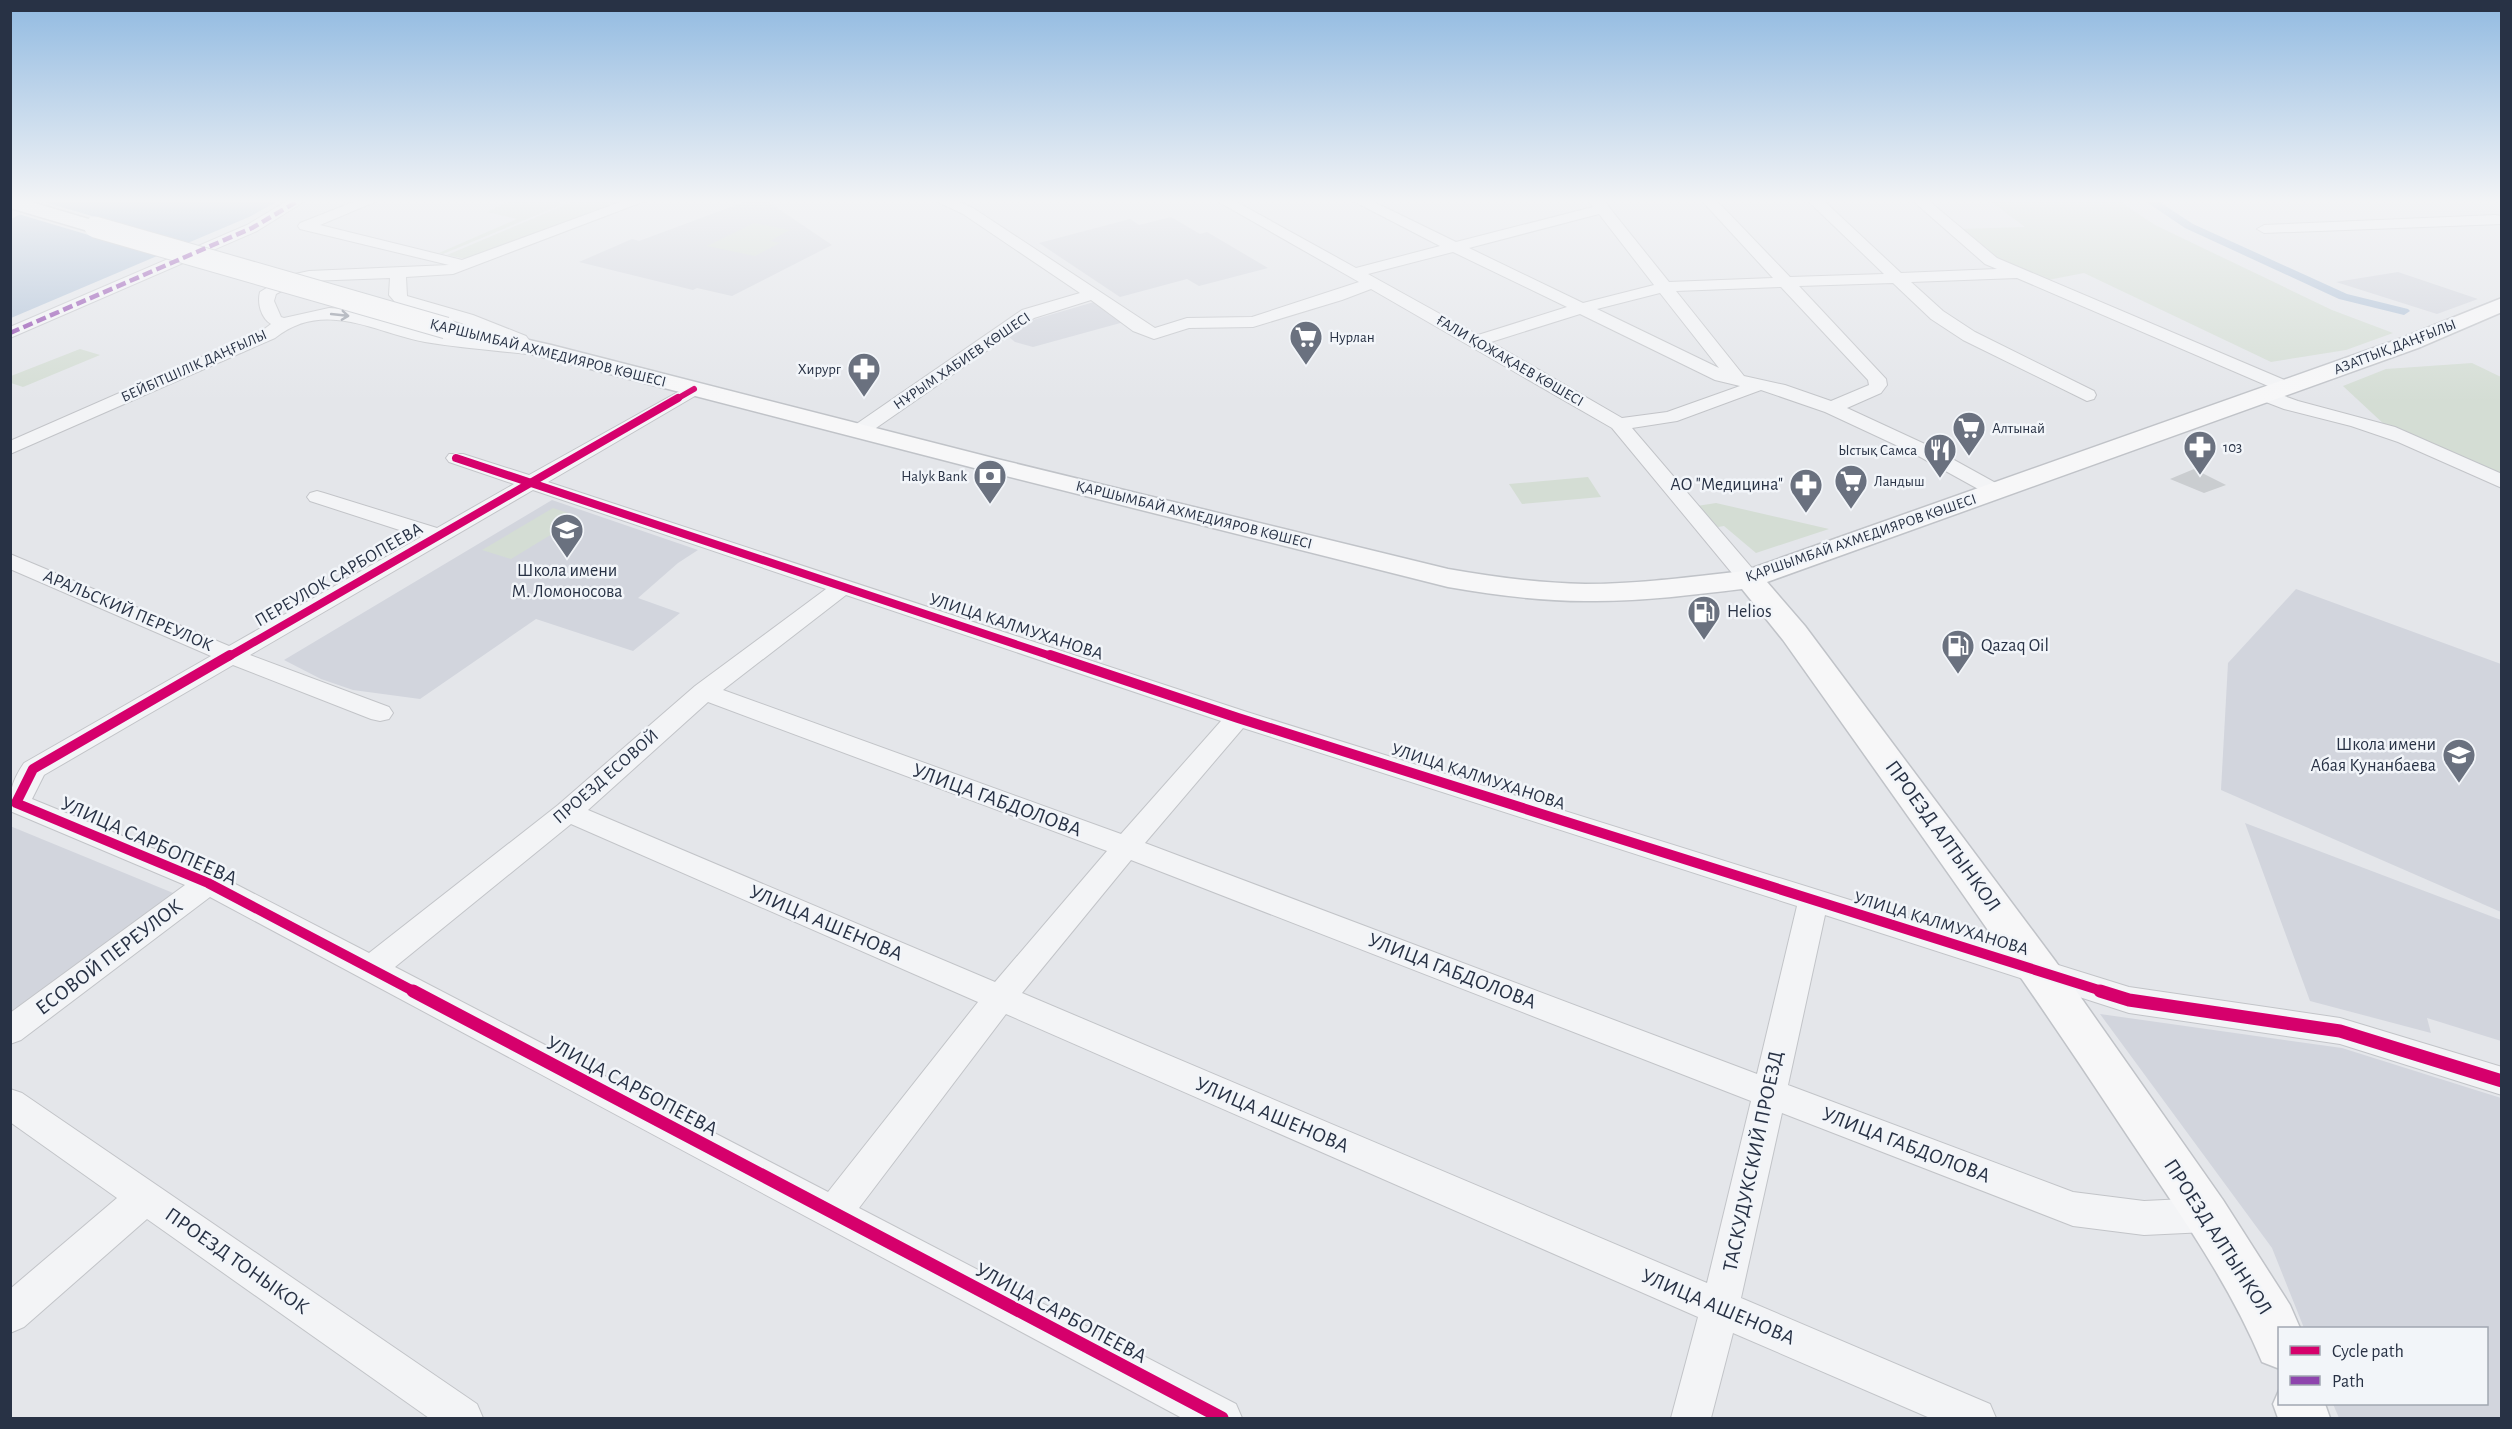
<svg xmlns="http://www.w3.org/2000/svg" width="2512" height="1429" viewBox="0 0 2512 1429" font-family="'Alegreya Sans',sans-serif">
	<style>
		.built { fill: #d2d5dd }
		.green { fill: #d4ddd4 }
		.water { fill: #b0c2d7 }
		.pier { fill: #e4e6ea }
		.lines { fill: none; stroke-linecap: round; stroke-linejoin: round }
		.canal { fill: #b0c2d7; fill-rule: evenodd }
		.building { fill: #cacdd0 }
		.minor-casing { stroke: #c2c4c8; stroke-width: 2 }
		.major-casing { stroke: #c0c3c8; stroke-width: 3 }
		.minor { fill: #f3f4f6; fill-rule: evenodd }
		.major { fill: #f7f7f8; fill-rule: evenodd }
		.major-bridge-casing { stroke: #c0c3c8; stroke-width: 23; stroke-linecap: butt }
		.major-bridge { stroke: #f7f7f8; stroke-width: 21 }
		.quiet { stroke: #8e44ad; stroke-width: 4.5; stroke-dasharray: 10 4.5; stroke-linecap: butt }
		.cycleway-far3-casing { stroke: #f2f5f9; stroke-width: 8 }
		.cycleway-far2-casing { stroke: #f2f5f9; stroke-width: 10 }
		.cycleway-far1-casing { stroke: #f2f5f9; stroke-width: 14 }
		.cycleway-casing { stroke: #f2f5f9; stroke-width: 16 }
		.cycleway-far3 { stroke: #d6006c; stroke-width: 6 }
		.cycleway-far2 { stroke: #d6006c; stroke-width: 8 }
		.cycleway-far1 { stroke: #d6006c; stroke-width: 10 }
		.cycleway { stroke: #d6006c; stroke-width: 13 }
		.oneway { stroke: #8e939e }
		.labels { text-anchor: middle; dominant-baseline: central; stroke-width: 5; stroke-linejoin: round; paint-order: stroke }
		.far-poi-label { font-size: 15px; fill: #283245; stroke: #f2f5f9; text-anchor: start }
		.far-street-label { font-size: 15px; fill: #283245; stroke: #f2f5f9 }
		.poi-label { font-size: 18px; fill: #283245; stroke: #f2f5f9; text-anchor: end }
		.street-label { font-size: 18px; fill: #283245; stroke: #f2f5f9 }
		.near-street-label { font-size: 21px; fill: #283245; stroke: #f2f5f9 }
	</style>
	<rect width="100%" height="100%" fill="#e4e6ea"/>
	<g class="built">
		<polygon points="747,201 767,201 832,245 732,296 697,288 693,290 579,262 632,239 639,241"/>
		<polygon points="1171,217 1200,234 1207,232 1268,268 1199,286 1187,279 1120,297 1039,243 1130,219 1139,225"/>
		<polygon points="2398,272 2478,299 2437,314 2336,282"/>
		<polygon points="1094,302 1124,322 1033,347 1015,342 1009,337 1019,324"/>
		<polygon points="552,500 698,550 678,563 638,598 680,613 633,651 536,619 420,699 353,690 321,679 284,660"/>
		<polygon points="2296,589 2501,664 2501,912 2221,790 2228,663"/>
		<polygon points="2245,823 2501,920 2501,1041 2427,1018 2431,1033 2310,1001"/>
		<polygon points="10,826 178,895 10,1019"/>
		<polygon points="2100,1014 2342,1048 2501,1098 2501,1418 2339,1418 2333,1404 2486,1404 2486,1328 2304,1328 2272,1248"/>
	</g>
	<g class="green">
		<polygon points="510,201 558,201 561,205 443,254 439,253 517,219 487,212"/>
		<polygon points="574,201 614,201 611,208 470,260 447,255"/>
		<polygon points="1990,201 2119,201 2155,225 2332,310 2393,333 2346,350 2271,362 2084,273 2048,280 1989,257 1959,229 2025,227"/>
		<polygon points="754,223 790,230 770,241 780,243 755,256 707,246"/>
		<polygon points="80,349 100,355 23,387 11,383 11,376"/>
		<polygon points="2472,363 2501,377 2501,478 2386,426 2343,386 2386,369"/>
		<polygon points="1588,477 1601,497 1522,504 1509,484"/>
		<polygon points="1716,503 1829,529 1756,553 1724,526 1718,527 1697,506"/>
		<polygon points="553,508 580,517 511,559 482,550"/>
	</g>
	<polygon class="water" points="46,201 278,201 249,217 11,318 11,219"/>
	<polygon class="pier" points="39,201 41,201 190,245 162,257 15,213"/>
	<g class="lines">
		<polygon class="canal" points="2145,201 2158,201 2193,224 2347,294 2408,309 2410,311 2404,315 2339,299 2185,228"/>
	</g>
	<polygon class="building" points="2194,469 2226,485 2204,493 2170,479"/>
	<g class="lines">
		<g class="minor-casing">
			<g id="minor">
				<polygon points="287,201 305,201 257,231 10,338 10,327 247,225"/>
				<path d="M356,201H377L320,225L462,260L623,201H645L453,274L406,277L407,296L473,315L526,336L529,340L526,344L533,345L536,349L533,353L527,354C493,350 459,348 425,342C373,332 324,299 275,338L10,454V441L263,330L271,324C261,318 257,303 260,292L286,276L309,271L449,265L300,229L298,226L300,223ZM390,278L389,295L395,302L461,323L509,342L427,332L345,309L329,308L284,318L281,317L274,301L276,294L297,283L309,281Z"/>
				<path d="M936,201H957L973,208L1155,328L1187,318L1252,317L1359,282L1217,201H1235L1356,268L1440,246L1353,201H1372L1456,242L1593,207L1589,201H1604L1669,282L1773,278L1702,201H1717L1790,277L1884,274L1808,201H1824L1901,273L1997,269L1985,264L1913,201H1929L1997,258L2294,384L2297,388L2294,392H2282L2017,278L1911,282L1943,311L1975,332L2094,391L2096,395L2094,399L2087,401L1963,340L1931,319L1893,283L1799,286L1886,379L1887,385L1881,393L1847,408L1927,445L2003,487L2006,491L2003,495L1996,497L1989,495L1913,453L1825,412L1761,390L1677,421L1632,428L1757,574L1760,579L1757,584L1749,586L1741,584L1612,428L1371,289L1342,300L1253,327L1189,328L1154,339L1133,331L1091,300L1034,318L866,435H852L849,431L852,427L1022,310L1080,293L963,214ZM1599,214L1654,285L1583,303L1469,248ZM1453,252L1567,307L1478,335L1368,274ZM1781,287L1868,380L1869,385L1831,401L1785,385L1744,376L1676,291ZM1660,293L1719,368L1597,309ZM1580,314L1715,380L1740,386L1667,412L1622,418L1491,342Z"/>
				<polygon points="2495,215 2502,216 2502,224 2264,233 2257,229 2264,225"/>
				<path d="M694,383L700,385L703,389L700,393L548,482L1247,712L2129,987L2340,1018L2502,1067V1095L2340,1044L2129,1013L1825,915L1788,1085L2073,1192L2144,1201L2206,1198L2219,1203L2224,1215L2219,1227L2206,1232L2144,1235L2073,1226L1782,1113L1741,1298L1990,1404L1996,1418H1930L1733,1333L1711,1418H1671L1698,1317L1006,1014L859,1208L1236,1404L1242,1418H1182L210,897L21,1040L10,1044V1013L185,885L10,811C10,790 12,781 24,763L211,656L10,569V554L229,646L421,537L310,501L307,497L310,493L317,491L324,493L437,528L514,484L449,462L446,458L449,454H463L529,475ZM533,490L826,589L695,686L558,805L369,953L218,875L32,799L44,775L233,665L371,719L380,721L389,719L393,713L389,707L250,655ZM846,595L1221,721L1121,834L723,690ZM708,702L1107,851L995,982L588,810ZM1243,728L1797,906L1757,1074L1145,843ZM571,824L978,1002L828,1192L395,967ZM1131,860L1751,1101L1707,1283L1022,993Z"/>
				<polygon points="2265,389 2298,401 2395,427 2502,474 2502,488 2398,442 2351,426 2284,409 2258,399 2256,395 2258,391"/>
				<polygon points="10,1089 22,1093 477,1404 483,1418 429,1418 147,1219 24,1327 10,1333 10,1289 117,1198 10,1122"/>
			</g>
		</g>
		<g class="major-casing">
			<g id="major">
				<polygon points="10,201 28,201 102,223 105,227 102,231 88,231 10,208"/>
				<path d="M2502,298V312L2418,348L1767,582L1805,626L2056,962L2223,1200L2290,1305L2300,1328H2280V1369L2262,1362C2226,1275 2167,1196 2115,1117C2008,955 1895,798 1783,640L1742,589C1690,595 1638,602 1585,601C1539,601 1494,595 1448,587L982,470L548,358L438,333L435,328L438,323L446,321L551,345L997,459L1448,569C1493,577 1538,583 1585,584C1638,584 1691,577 1744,571L2402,338Z"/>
				<polygon points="2280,1388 2280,1404 2325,1404 2330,1418 2278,1418 2273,1404"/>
			</g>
		</g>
		<use href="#minor" class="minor"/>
		<use href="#major" class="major"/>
		<g class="major-bridge-casing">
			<polyline id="major-bridge" points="95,227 446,328"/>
		</g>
		<use href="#major-bridge" class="major-bridge"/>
		<polyline class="quiet" points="10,333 252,228 298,201"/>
		<g class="cycleway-far3-casing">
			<polyline id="cycleway-far3" points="675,400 694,389"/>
		</g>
		<g class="cycleway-far2-casing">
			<g id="cycleway-far2">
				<polyline points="456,458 1054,657"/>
				<polyline points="228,657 678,398"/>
			</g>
		</g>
		<g class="cycleway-far1-casing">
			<g id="cycleway-far1">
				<polyline points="230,655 33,769 16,803 208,883 415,992"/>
				<polyline points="1050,655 1238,718 2105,992"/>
			</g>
		</g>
		<g class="cycleway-casing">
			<g id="cycleway">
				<polyline points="413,991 1222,1418"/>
				<polyline points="2100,991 2129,1000 2340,1031 2502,1081"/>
			</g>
		</g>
		<use href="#cycleway-far3" class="cycleway-far3"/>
		<use href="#cycleway-far2" class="cycleway-far2"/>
		<use href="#cycleway-far1" class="cycleway-far1"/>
		<use href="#cycleway" class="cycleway"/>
	</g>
	<defs><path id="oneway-shaft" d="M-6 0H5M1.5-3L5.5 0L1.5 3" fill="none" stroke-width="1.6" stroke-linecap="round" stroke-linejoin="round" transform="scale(1.5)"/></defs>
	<use class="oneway" href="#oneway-shaft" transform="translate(340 315) rotate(6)"/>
	<linearGradient id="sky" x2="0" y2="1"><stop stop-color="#91bae1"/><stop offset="0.5" stop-color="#f3f4f6"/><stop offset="1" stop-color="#f3f4f6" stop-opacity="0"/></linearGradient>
	<rect width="2512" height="402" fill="url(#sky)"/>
	<defs>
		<g id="supermarket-pin" transform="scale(1.725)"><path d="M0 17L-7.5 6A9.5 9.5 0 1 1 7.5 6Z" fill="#6a717f" stroke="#f2f5f9"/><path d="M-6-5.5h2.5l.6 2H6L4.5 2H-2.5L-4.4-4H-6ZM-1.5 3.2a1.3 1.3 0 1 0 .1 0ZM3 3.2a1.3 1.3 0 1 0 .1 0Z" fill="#fff"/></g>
		<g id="pharmacy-pin" transform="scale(1.725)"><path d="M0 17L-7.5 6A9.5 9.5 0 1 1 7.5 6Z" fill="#6a717f" stroke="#f2f5f9"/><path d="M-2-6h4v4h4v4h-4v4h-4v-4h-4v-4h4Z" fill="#fff"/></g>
		<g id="restaurant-pin" transform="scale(1.725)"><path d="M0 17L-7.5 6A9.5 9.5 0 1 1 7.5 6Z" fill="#6a717f" stroke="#f2f5f9"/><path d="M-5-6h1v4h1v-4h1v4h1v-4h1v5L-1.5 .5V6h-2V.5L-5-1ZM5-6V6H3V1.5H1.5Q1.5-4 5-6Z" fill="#fff"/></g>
		<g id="bank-pin" transform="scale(1.725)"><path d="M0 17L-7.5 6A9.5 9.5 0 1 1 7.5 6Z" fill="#6a717f" stroke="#f2f5f9"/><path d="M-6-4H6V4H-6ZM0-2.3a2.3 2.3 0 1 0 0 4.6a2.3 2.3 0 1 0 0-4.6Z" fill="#fff"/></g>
		<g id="school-pin" transform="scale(1.725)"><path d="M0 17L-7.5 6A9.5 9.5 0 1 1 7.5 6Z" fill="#6a717f" stroke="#f2f5f9"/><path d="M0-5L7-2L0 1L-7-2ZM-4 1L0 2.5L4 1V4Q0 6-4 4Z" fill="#fff"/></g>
		<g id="fuel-pin" transform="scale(1.725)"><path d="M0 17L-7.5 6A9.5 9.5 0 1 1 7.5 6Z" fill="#6a717f" stroke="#f2f5f9"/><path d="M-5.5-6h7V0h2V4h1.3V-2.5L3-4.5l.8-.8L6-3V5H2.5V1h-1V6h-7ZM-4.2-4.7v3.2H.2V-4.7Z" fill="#fff"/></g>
	</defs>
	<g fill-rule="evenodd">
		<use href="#supermarket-pin" x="1306" y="337"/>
		<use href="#pharmacy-pin" x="864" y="369"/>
		<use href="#supermarket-pin" x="1969" y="428"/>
		<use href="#pharmacy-pin" x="2200" y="447"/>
		<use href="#restaurant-pin" x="1940" y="450"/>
		<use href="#bank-pin" x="990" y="476"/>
		<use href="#supermarket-pin" x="1851" y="481"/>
		<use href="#pharmacy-pin" x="1806" y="485"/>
		<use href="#school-pin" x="567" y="530"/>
		<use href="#fuel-pin" x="1704" y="612"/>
		<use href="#fuel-pin" x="1958" y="646"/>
		<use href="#school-pin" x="2459" y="755"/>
	</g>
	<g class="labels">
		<g class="far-poi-label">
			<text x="1329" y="337">Нурлан</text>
			<text x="841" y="369" text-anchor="end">Хирург</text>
			<text x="1992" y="428">Алтынай</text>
			<text x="2223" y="447">103</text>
			<text x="1917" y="450" text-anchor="end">Ыстық Самса</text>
			<text x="967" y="476" text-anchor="end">Halyk Bank</text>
			<text x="1874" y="481">Ландыш</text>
		</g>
		<g class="far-street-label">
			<text transform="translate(2395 347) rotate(-21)">АЗАТТЫҚ ДАҢҒЫЛЫ</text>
			<text transform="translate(548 353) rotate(14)">ҚАРШЫМБАЙ АХМЕДИЯРОВ КӨШЕСІ</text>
			<text transform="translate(962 361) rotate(-34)">НҰРЫМ ХАБИЕВ КӨШЕСІ</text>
			<text transform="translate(1510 361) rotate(30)">ҒАЛИ ҚОЖАҚАЕВ КӨШЕСІ</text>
			<text transform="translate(194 366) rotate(-24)">БЕЙБІТШІЛІК ДАҢҒЫЛЫ</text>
			<text transform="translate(1194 515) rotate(14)">ҚАРШЫМБАЙ АХМЕДИЯРОВ КӨШЕСІ</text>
			<text transform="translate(1861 538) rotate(-19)">ҚАРШЫМБАЙ АХМЕДИЯРОВ КӨШЕСІ</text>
		</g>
		<g class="poi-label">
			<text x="1783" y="485">АО "Медицина"</text>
			<text x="567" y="571" text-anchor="middle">Школа имени<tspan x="567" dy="21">М. Ломоносова</tspan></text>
			<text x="1727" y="612" text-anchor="start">Helios</text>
			<text x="1981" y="646" text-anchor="start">Qazaq Oil</text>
			<text x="2436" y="745">Школа имени<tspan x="2436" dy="21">Абая Кунанбаева</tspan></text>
		</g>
		<g class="street-label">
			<text transform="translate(339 575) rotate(-30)">ПЕРЕУЛОК САРБОПЕЕВА</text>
			<text transform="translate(128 611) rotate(23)">АРАЛЬСКИЙ ПЕРЕУЛОК</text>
			<text transform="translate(1016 627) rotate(18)">УЛИЦА КАЛМУХАНОВА</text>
			<text transform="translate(606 777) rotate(-41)">ПРОЕЗД ЕСОВОЙ</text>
			<text transform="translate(1478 777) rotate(18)">УЛИЦА КАЛМУХАНОВА</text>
			<text transform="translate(1941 924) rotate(17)">УЛИЦА КАЛМУХАНОВА</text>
		</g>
		<g class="near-street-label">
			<text transform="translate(997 800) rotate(20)">УЛИЦА ГАБДОЛОВА</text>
			<text transform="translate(1943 836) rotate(54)">ПРОЕЗД АЛТЫНКОЛ</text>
			<text transform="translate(149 841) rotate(24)">УЛИЦА САРБОПЕЕВА</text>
			<text transform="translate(826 923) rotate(23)">УЛИЦА АШЕНОВА</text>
			<text transform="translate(109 957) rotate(-37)">ЕСОВОЙ ПЕРЕУЛОК</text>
			<text transform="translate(1452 971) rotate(21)">УЛИЦА ГАБДОЛОВА</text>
			<text transform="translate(632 1086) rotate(28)">УЛИЦА САРБОПЕЕВА</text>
			<text transform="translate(1272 1115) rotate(23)">УЛИЦА АШЕНОВА</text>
			<text transform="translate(1906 1145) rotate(21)">УЛИЦА ГАБДОЛОВА</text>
			<text transform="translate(1753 1161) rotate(-78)">ТАСКУДУКСКИЙ ПРОЕЗД</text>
			<text transform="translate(2218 1237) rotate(57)">ПРОЕЗД АЛТЫНКОЛ</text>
			<text transform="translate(237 1261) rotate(35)">ПРОЕЗД ТОНЫКОК</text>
			<text transform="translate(1718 1307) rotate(23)">УЛИЦА АШЕНОВА</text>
			<text transform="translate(1061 1313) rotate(28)">УЛИЦА САРБОПЕЕВА</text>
		</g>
	</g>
	<rect width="2512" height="1429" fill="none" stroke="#283245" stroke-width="24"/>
	<rect x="2278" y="1327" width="210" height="78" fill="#f2f5f9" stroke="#a1a7b1" stroke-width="1.5"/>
	<rect x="2290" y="1346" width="30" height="9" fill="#d6006c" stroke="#a1a7b1" stroke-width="1.5"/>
	<text x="2332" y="1357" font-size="18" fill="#283245">Cycle path</text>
	<rect x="2290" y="1376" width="30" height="9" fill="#8e44ad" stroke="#a1a7b1" stroke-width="1.5"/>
	<text x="2332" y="1387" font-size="18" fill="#283245">Path</text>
</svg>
